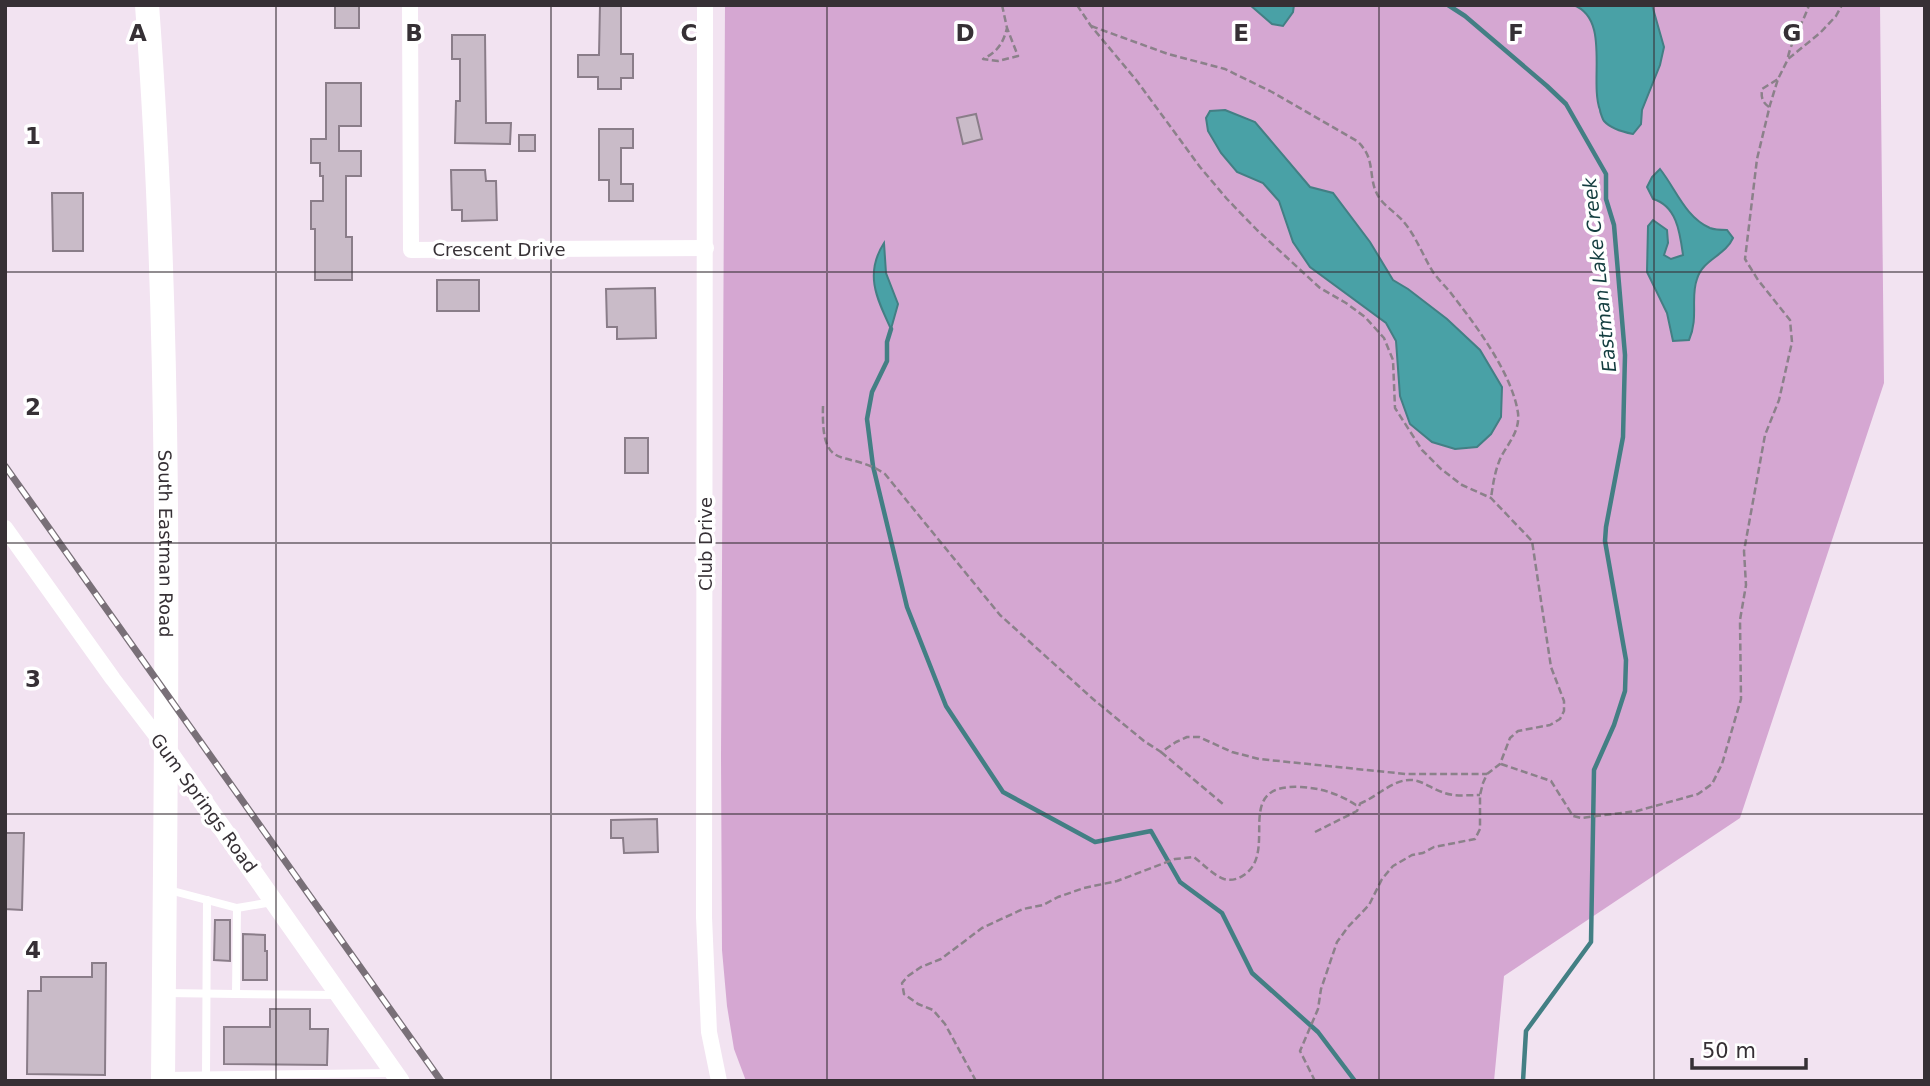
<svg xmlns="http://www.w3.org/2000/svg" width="1930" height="1086" viewBox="0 0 1930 1086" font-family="'DejaVu Sans',sans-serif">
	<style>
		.green { fill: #d5a7d2 }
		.water { fill: #49a1a6; stroke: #437f84; stroke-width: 2 }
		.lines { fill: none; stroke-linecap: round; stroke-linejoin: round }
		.stream { stroke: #437f84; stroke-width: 4.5 }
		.building { fill: #c9bbc8; stroke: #8a7d89; stroke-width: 2 }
		.path { stroke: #8b818a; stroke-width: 2.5; stroke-dasharray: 7 3.5; stroke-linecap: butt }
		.service { stroke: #fff; stroke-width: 8 }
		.minor { stroke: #fff; stroke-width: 16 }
		.tertiary { stroke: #fff; stroke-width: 19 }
		.primary { stroke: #fff; stroke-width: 24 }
		.rail-casing { stroke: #797078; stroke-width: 7 }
		.rail { stroke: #fff; stroke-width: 4.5; stroke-dasharray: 13; stroke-linecap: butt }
		.grid { fill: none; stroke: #363035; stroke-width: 2; stroke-opacity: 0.55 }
		.labels { text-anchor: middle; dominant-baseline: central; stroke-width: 7; stroke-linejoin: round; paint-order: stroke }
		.street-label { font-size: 18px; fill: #363035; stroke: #fff }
		.water-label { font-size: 19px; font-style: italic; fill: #133d3f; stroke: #fff }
		.grid-label { font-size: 23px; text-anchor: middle; font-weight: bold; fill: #363035; stroke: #fff; stroke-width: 7; stroke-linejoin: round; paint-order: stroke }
	</style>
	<rect width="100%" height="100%" fill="#f2e3f1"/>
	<polygon class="green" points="725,5 1880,5 1884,383 1740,818 1504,976 1494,1081 746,1081 734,1049 727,1006 722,950 721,756"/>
	<g class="water">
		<polygon points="1250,5 1294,5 1293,12 1283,26 1272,24"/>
		<path d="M1573,5H1652L1664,47L1660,65L1642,110L1641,124L1633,134C1623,132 1611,129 1604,121C1603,120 1600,112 1600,110C1589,81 1611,18 1573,5Z"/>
		<polygon points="1225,110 1255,122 1310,187 1333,193 1370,242 1393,280 1408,289 1447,319 1480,350 1502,387 1501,417 1491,434 1477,447 1455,449 1432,442 1410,424 1400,396 1396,341 1386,323 1310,267 1293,242 1279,201 1263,183 1237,172 1221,153 1208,131 1206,118 1210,111"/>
		<path d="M1660,169C1676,189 1685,217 1710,228C1715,230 1722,230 1727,230L1733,238C1725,256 1703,259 1697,279C1690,298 1699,317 1689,340L1673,341L1667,313L1647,272L1648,226L1653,220L1667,230L1668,243L1664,255L1671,259L1683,255C1680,233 1677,206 1653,199L1647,187L1652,177Z"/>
		<path d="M884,243L886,273L898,304L891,329C877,299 864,274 884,243Z"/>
	</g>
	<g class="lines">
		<g class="stream">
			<polyline points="1448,5 1465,16 1547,86 1566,104 1606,174 1606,199 1614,225 1625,355 1623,437 1606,527 1605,541 1626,660 1625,691 1614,725 1594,770 1591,942 1526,1031 1523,1081"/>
			<polyline points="891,329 887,342 887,361 872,392 867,419 873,466 907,607 946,706 1003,792 1095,842 1151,831 1180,882 1222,913 1252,973 1318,1032 1355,1081"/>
		</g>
	</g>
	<g class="building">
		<rect x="335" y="5" width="24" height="23"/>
		<polygon points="600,5 621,5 621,54 633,54 633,78 621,78 621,89 598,89 598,77 578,77 578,55 599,55"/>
		<polygon points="452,35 485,35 486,123 511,123 510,144 455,143 456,101 460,101 460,59 452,59"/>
		<polygon points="326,83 361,83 361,126 339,126 339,151 361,151 361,176 346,176 346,237 352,237 352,280 315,280 315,229 311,229 311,201 323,201 323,176 320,176 320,163 311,163 311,139 326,139"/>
		<polygon points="976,114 982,139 963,144 957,118"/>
		<polygon points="599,129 633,129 633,148 621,148 621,184 633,184 633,201 609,201 609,180 599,180"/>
		<rect x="519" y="135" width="16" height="16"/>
		<polygon points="451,170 485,170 486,181 496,181 497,220 462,221 462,210 452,210"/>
		<polygon points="52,193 83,193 83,251 53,251"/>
		<rect x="437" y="280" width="42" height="31"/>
		<polygon points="655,288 656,338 617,339 617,327 607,327 606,289"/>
		<rect x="625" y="438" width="23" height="35"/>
		<polygon points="657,819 658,852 624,853 623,838 611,838 611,820"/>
		<polygon points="5,833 24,833 22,910 5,909"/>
		<polygon points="215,920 230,920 230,961 214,960"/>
		<polygon points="243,934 265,935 265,951 267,951 267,980 243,980"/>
		<polygon points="92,963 106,963 105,1075 27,1074 28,991 41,991 41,977 92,977"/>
		<polygon points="270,1009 310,1009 310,1029 328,1029 327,1065 224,1064 224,1027 270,1027"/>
	</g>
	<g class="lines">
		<g class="path">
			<path d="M1002,5L1007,28L1018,56L998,61L983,59C997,52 1003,44 1007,28"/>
			<polyline points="1077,5 1091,26 1137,81 1200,167 1227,199 1257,230 1320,288 1346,303 1365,317 1384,338 1393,360 1395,408 1422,450 1441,469 1462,485 1491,498 1532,541 1551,667 1564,701 1564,711 1560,719 1550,725 1518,731 1510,738 1500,764 1487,774 1483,783 1480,795 1480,829 1475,839 1434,847 1423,853 1412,855 1393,866 1382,879 1369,905 1348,927 1337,942 1321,989 1318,1009 1300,1051 1315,1081"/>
			<path d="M1091,26L1168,54L1225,69L1272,92L1357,141C1378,160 1366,179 1380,199C1386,207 1396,213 1403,221C1416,236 1423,256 1433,272C1438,279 1445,286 1450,292C1475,324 1512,373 1518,413C1520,431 1509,442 1501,457C1495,470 1493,484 1491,498"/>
			<path d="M1788,57C1792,39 1803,23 1809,5"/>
			<path d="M1769,107C1762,102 1761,97 1762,89L1778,79"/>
			<path d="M823,406C821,476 845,447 885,474L1000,615L1093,699L1144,741L1161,752L1176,742L1187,737H1199L1232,752L1259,759L1406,774H1487"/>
			<polyline points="1161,752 1223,804"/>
			<polyline points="1501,764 1551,781 1573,816 1581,818 1637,811 1698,794 1712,784 1722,764 1741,699 1740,620 1746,585 1744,551 1765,435 1779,400 1792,342 1790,320 1758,280 1745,259 1757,159 1770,105 1778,79 1788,59 1820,33 1836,16 1842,5"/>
			<polyline points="1315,832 1357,811 1360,804"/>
			<path d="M976,1081L945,1024L933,1010L918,1004L904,994L902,983L908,976L921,967L941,959L982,928L1023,909L1043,905L1058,897L1084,888L1117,881L1175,859L1194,857C1203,864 1213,875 1224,879C1231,881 1239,879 1244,875C1280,851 1230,783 1301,787C1321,788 1339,794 1356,805C1374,800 1392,779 1411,780C1422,780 1432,789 1442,792C1453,797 1468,795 1480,795"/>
		</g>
		<g class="service">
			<polyline points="237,908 272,902"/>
			<polyline points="167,993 236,994 237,908 169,890"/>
			<polyline points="236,994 338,995"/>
			<polyline points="166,1076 392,1073"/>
			<polyline points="206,1076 207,900"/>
		</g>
		<g class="minor">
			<polyline points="410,5 411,250 706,248"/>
			<polyline points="705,5 704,917 709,1032 719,1081"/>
			<polyline points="5,528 113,679 165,747"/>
		</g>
		<polyline class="tertiary" points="165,747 400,1081"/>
		<path class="primary" id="s1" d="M147,5C174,363 166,722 163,1081"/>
		<g class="rail-casing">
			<polyline id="rail" points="5,466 441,1081"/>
		</g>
		<use href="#rail" class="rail"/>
	</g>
	<path class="grid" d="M276,5V1081M551,5V1081M827,5V1081M1103,5V1081M1379,5V1081M1654,5V1081M5,272H1925M5,543H1925M5,814H1925"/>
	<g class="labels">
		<g class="street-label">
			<text x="499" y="249">Crescent Drive</text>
			<text stroke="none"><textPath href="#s1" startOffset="539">South Eastman Road</textPath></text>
			<text transform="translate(705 544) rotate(-90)">Club Drive</text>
			<text transform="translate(204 803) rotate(54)">Gum Springs Road</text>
		</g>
		<g class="water-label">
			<text transform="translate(1599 275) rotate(-96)">Eastman Lake Creek</text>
		</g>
	</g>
	<g class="grid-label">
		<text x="138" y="41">A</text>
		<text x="414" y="41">B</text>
		<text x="689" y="41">C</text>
		<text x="965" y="41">D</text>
		<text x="1241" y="41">E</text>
		<text x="1516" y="41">F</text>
		<text x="1792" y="41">G</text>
		<text x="33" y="144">1</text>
		<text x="33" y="415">2</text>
		<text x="33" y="687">3</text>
		<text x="33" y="958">4</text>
	</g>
	<rect width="1930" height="1086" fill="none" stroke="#363035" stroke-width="14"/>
	<path d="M1692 1058v10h114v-10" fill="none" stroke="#363035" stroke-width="3.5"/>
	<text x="1702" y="1058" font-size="21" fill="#363035" stroke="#ffffff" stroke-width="5" paint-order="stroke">50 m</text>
</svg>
